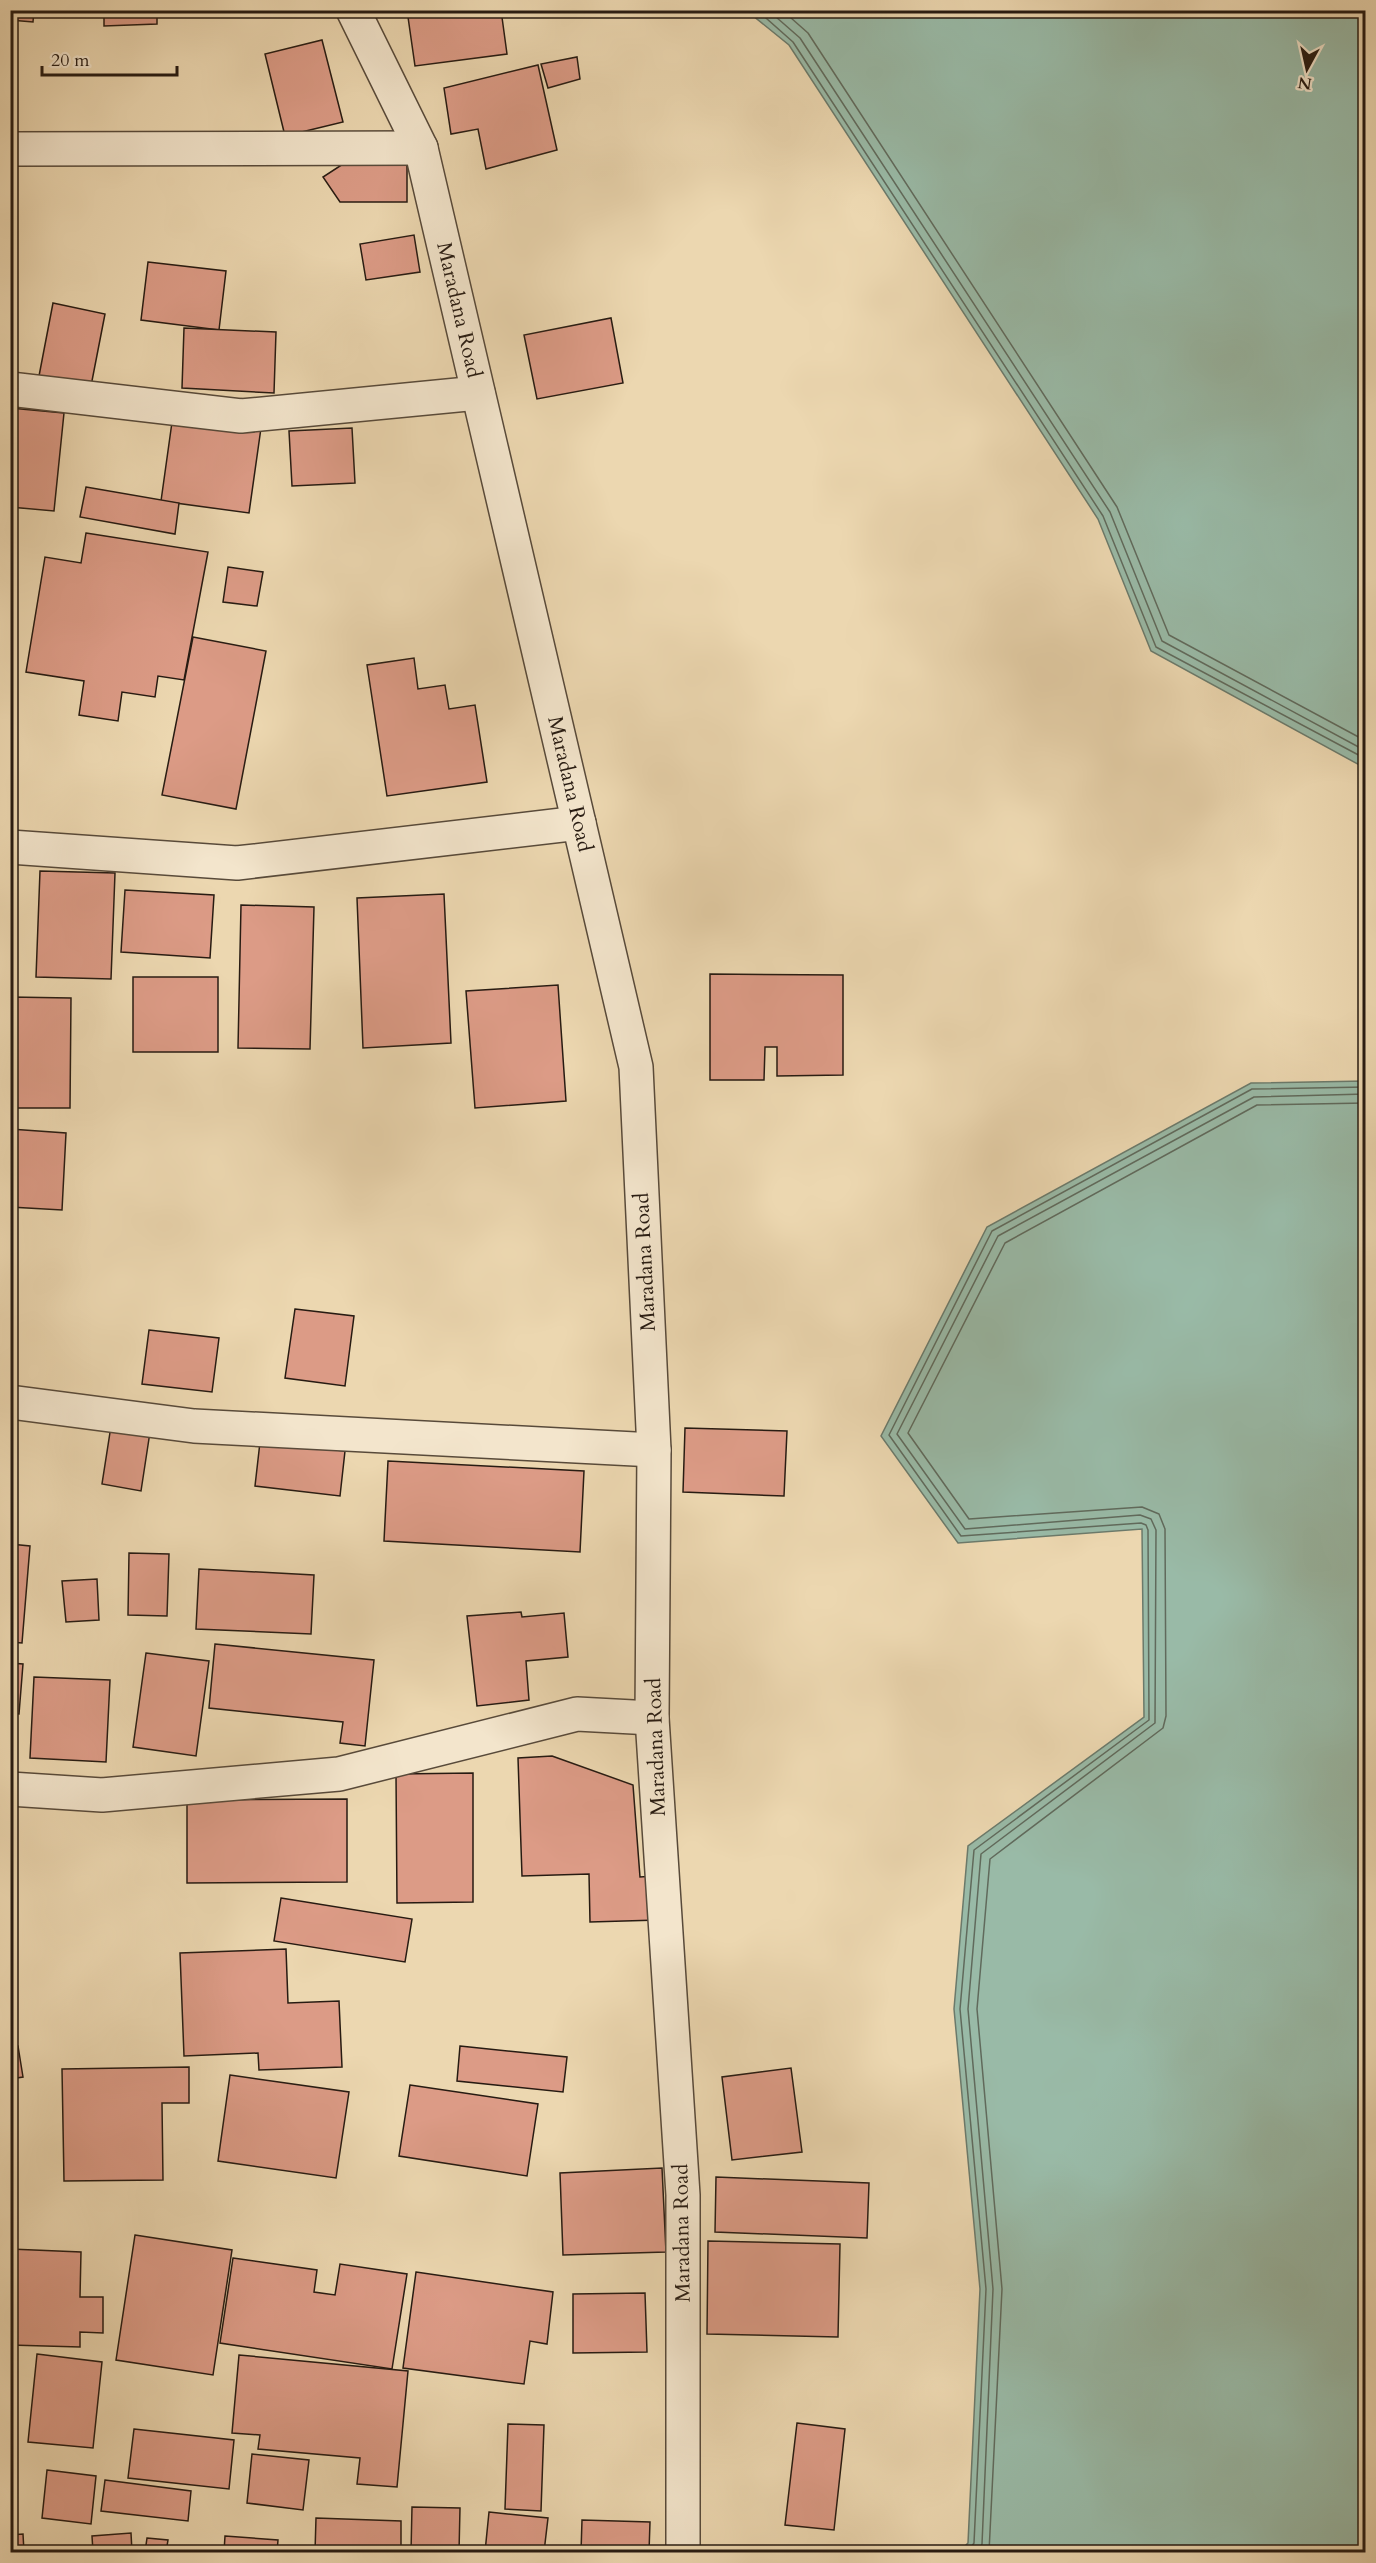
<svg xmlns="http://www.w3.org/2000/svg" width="1376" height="2563" viewBox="0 0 1376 2563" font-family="Cardo,serif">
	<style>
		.water { fill: #99baa7; stroke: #6b7a6b; stroke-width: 1.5 }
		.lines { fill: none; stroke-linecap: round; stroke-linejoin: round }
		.shore { stroke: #606a5c; stroke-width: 1.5 }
		.building { fill: #dc9b86; stroke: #271b12; stroke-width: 1.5 }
		.minor-casing { stroke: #584a3a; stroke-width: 36 }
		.tertiary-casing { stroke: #584a3a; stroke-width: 36 }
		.minor { stroke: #f3e5cc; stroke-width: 33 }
		.tertiary { stroke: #f3e5cc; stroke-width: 33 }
		.labels { text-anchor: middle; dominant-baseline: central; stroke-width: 5; stroke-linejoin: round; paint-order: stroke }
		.street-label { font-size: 21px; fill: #271b12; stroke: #f3e5cc }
	</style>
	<rect width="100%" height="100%" fill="#ecd7b0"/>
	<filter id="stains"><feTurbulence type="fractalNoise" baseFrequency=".00333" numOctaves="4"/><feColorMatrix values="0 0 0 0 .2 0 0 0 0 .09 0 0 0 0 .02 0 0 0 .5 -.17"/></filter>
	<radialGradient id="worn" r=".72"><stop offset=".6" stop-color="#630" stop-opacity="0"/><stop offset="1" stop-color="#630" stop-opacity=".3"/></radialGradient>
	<g class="water">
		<polygon points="747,11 1365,11 1365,768 1151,651 1098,519 789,45"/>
		<polygon points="1365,1081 1365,2552 959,2552 968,2543 980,2289 954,2009 968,1846 1144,1717 1142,1529 958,1543 881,1436 987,1227 1251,1083"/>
	</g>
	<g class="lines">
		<g class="shore">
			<polyline points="757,10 793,42 1103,516 1156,647 1366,759"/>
			<polyline points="768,10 800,38 1110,512 1162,641 1366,751"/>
			<polyline points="782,10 808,33 1117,507 1169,635 1366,741"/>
			<polyline points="968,2552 974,2543 986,2289 960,2009 974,1850 1149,1720 1148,1530 1146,1525 1141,1523 961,1536 889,1435 992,1231 1252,1089 1366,1087"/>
			<polyline points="978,2552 982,2544 993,2289 968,2009 981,1854 1155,1723 1156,1530 1151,1519 1140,1515 965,1529 897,1434 998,1236 1254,1097 1366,1094"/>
			<polyline points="989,2552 1002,2289 977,2009 990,1859 1163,1728 1166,1716 1165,1529 1159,1514 1142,1507 969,1519 908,1433 1005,1243 1257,1105 1366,1103"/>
		</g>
	</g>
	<g class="building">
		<polygon points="10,10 34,10 33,22 10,20"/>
		<polygon points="104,10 157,10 157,24 104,26"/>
		<polygon points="407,10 501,10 507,54 415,66"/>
		<polygon points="322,40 343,122 285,136 265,54"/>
		<polygon points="577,57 580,79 548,88 541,64"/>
		<polygon points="538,65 557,150 486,169 478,129 451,134 444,88"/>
		<polygon points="346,162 407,162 407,202 340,202 323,177"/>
		<polygon points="414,235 420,272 366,280 360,244"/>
		<polygon points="148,262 226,271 219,330 141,320"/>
		<polygon points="53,303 105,314 91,386 39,376"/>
		<polygon points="611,318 623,383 537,399 524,335"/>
		<polygon points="184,328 276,332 274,393 182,388"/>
		<polygon points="10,408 64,413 54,511 10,507"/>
		<polygon points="173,415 261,428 249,513 161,501"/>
		<polygon points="352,428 355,483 292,486 289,431"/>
		<polygon points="86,487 179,503 175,534 80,517"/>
		<polygon points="86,533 208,552 184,680 158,676 155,697 122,692 118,721 79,715 84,681 26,672 45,557 81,563"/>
		<polygon points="228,567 263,572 257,606 223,602"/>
		<polygon points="193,637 266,651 236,809 162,795"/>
		<polygon points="414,658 418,689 445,685 449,709 475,705 487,782 387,796 367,665"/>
		<polygon points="40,871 115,873 111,979 36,977"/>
		<polygon points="125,890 214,895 210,958 121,952"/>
		<polygon points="444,894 451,1043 363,1048 357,898"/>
		<polygon points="241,905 314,907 310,1049 238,1048"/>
		<polygon points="710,974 843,975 843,1075 777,1076 777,1047 765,1047 764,1080 710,1080"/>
		<rect x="133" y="977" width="85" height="75"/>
		<polygon points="558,985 566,1101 475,1108 466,991"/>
		<polygon points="10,997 71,998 70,1108 10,1108"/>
		<polygon points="10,1129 66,1133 62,1210 10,1207"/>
		<polygon points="295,1309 354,1316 345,1386 285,1378"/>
		<polygon points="149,1330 219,1338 212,1392 142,1384"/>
		<polygon points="111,1426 150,1432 141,1491 102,1484"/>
		<polygon points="685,1428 787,1431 784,1496 683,1492"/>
		<polygon points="260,1442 345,1451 340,1496 255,1486"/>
		<polygon points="388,1461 584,1471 580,1552 384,1541"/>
		<polygon points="10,1544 30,1546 22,1643 10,1642"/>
		<polygon points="129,1553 169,1554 167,1616 128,1615"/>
		<polygon points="199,1569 314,1575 311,1634 196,1629"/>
		<polygon points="97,1579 99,1620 66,1622 62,1581"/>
		<polygon points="521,1612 522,1617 564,1613 568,1657 526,1661 529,1700 477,1706 467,1616"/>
		<polygon points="215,1644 374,1660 365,1746 340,1743 343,1722 209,1708"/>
		<polygon points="146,1653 209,1661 196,1756 133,1747"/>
		<polygon points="10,1663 23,1664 19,1714 10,1713"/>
		<polygon points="34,1677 110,1680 106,1762 30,1758"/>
		<polygon points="552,1756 633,1785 640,1877 654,1876 658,1920 590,1922 589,1874 522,1876 518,1758"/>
		<polygon points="473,1773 473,1902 397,1903 396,1774"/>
		<polygon points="347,1799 347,1882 187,1883 187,1800"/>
		<polygon points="281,1898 412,1919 405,1962 274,1941"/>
		<polygon points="286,1949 288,2003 339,2001 342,2067 259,2070 258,2053 184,2056 180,1953"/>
		<polygon points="18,2046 23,2077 10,2079 10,2047"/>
		<polygon points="460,2046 567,2057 563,2092 457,2081"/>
		<polygon points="189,2067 189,2103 162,2103 163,2180 64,2181 62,2069"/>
		<polygon points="791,2068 802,2152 732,2160 722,2077"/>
		<polygon points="230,2075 349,2092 336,2178 218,2161"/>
		<polygon points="410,2085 538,2104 527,2176 399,2156"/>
		<polygon points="662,2168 666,2252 563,2255 560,2173"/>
		<polygon points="716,2177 869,2183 867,2238 715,2232"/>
		<polygon points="135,2235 232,2250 213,2375 116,2360"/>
		<polygon points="708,2241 840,2244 838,2337 707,2334"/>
		<polygon points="10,2249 81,2252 80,2297 103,2297 103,2333 80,2332 80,2347 10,2345"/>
		<polygon points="233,2258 317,2270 314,2292 335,2295 340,2264 407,2274 392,2369 220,2343"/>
		<polygon points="416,2272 553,2292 547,2344 530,2341 524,2384 403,2368"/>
		<polygon points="645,2293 647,2352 573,2353 573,2294"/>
		<polygon points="37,2354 102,2362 93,2448 28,2442"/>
		<polygon points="239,2355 408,2371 397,2487 357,2484 360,2458 258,2449 260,2435 232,2433"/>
		<polygon points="797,2423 845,2429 834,2530 785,2525"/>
		<polygon points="508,2424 544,2425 541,2511 505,2509"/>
		<polygon points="134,2429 234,2440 229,2489 128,2478"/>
		<polygon points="10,2442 16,2443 10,2477"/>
		<polygon points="252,2454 309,2460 303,2510 247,2503"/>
		<polygon points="47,2470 96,2476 91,2524 42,2518"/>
		<polygon points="105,2480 191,2491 188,2521 101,2511"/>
		<polygon points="412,2507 460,2508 459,2552 411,2552"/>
		<polygon points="489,2512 548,2518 544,2552 485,2552"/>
		<polygon points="316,2518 401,2521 401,2552 315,2552"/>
		<polygon points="582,2520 650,2522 649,2552 581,2552"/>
		<polygon points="131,2533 132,2552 93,2552 92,2536"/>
		<polygon points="23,2534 24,2552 10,2552 10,2535"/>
		<polygon points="225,2536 278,2540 277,2552 224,2552"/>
		<polygon points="147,2538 168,2540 166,2552 145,2552"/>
		<polygon points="75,2550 75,2552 38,2552 38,2551"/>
	</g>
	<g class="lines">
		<g class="minor-casing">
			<g id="minor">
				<polyline points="10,149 421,148"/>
				<polyline points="10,389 241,416 478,393"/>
				<polyline points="10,847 237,863 579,823"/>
				<polyline points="10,1402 194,1426 654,1450"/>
				<polyline points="10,1789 102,1795 339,1774 577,1714 652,1718"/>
			</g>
		</g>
		<g class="tertiary-casing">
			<polyline id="tertiary" points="353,10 421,148 636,1067 654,1450 652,1718 683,2195 683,2552"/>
		</g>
		<use href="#minor" class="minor"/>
		<use href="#tertiary" class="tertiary"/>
	</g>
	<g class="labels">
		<g class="street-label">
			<text transform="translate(459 310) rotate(77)">Maradana Road</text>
			<text transform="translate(570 784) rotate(77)">Maradana Road</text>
			<text transform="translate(645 1262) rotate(-93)">Maradana Road</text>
			<text transform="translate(656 1747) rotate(-92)">Maradana Road</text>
			<text transform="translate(682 2233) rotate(-91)">Maradana Road</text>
		</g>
	</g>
	<rect width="1376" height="2563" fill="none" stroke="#ecd7b0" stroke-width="36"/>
	<rect x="12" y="12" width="1352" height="2539" fill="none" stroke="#271b12" stroke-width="3"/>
	<rect x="18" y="18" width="1340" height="2527" fill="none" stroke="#271b12" stroke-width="1.5"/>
	<g transform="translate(1307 69) rotate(188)" stroke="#f3e5cc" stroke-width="4.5" paint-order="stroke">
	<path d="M0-4.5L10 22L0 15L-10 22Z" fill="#271b12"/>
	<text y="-9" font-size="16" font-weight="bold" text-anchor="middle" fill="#271b12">N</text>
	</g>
	<path d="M42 66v9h135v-9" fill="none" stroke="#271b12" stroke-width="3"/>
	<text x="51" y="66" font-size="18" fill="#271b12" stroke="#f3e5cc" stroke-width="4.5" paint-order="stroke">20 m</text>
	<rect width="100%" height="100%" filter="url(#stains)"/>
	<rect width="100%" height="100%" fill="url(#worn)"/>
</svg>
